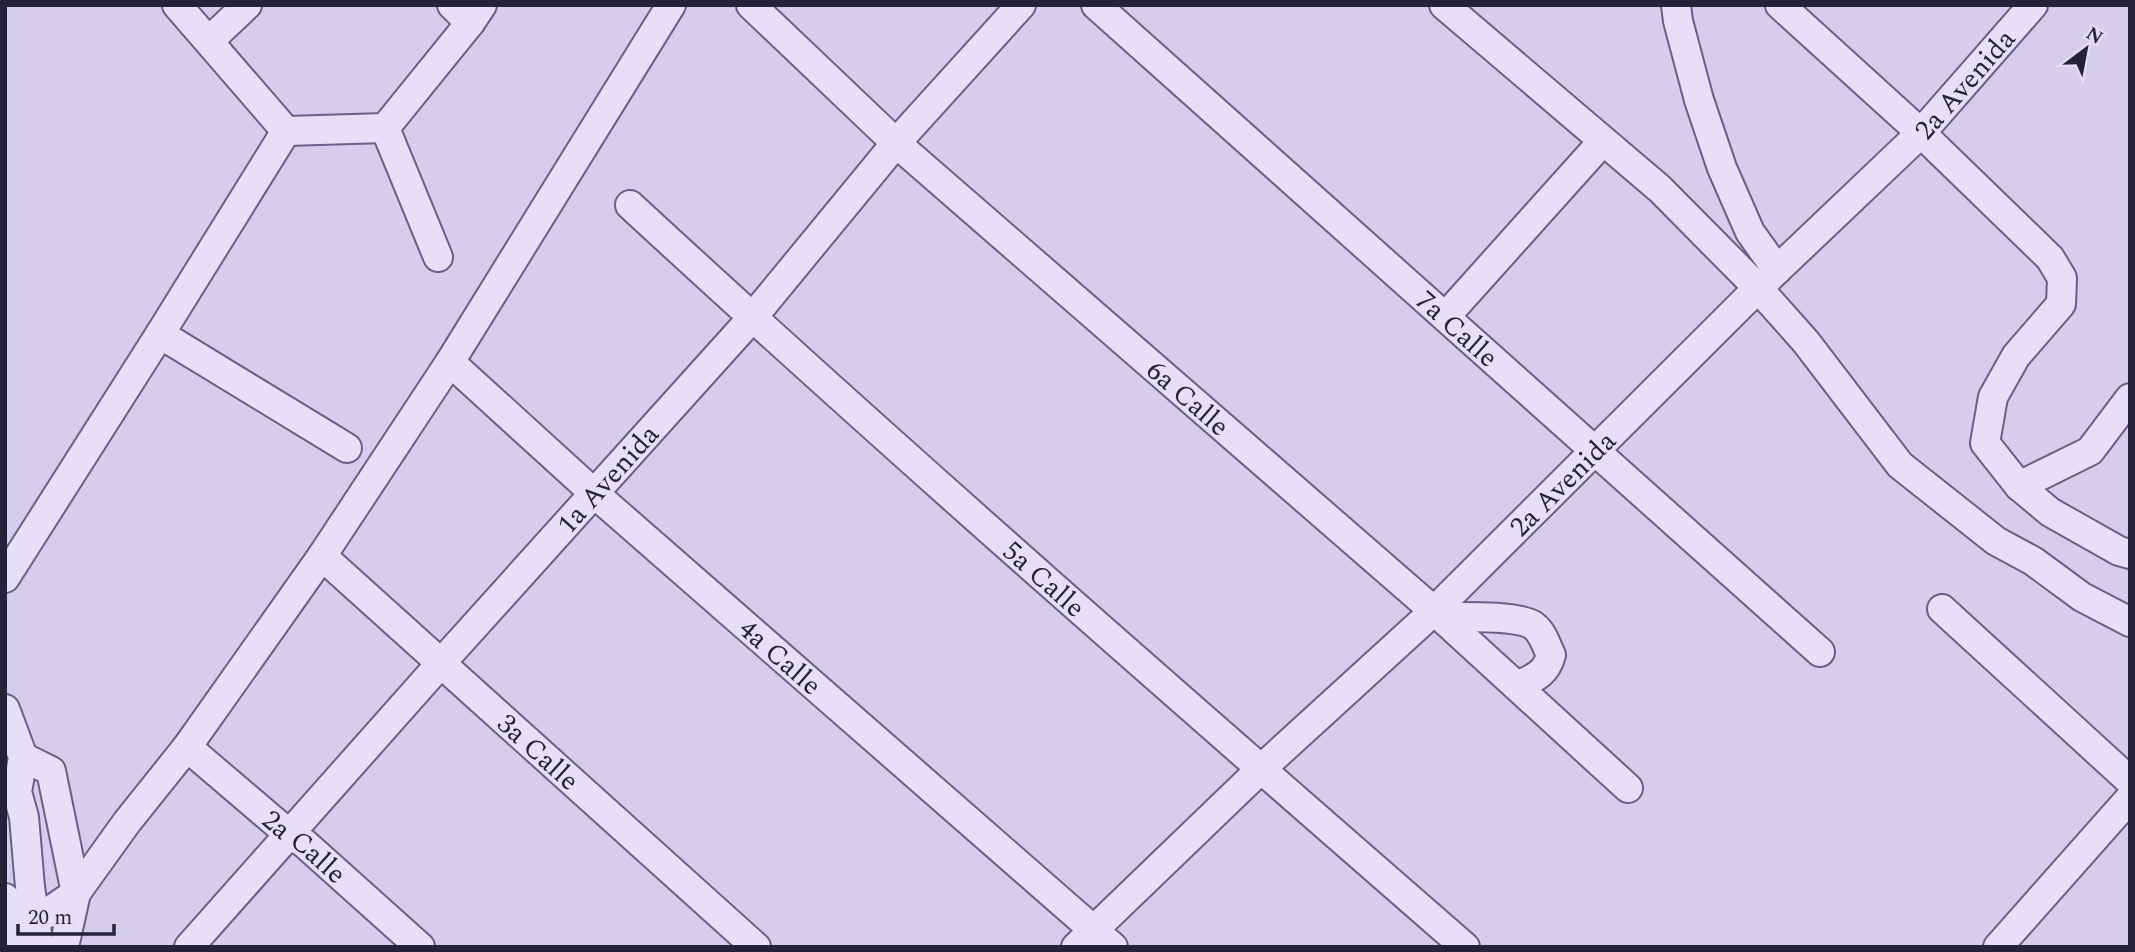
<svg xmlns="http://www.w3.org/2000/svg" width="2135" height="952" font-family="Spectral,serif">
<rect width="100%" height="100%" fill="#d6ccec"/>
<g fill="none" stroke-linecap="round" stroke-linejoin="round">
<defs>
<g id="minor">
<polyline points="177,5 286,131"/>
<polyline points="452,5 470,23"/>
<path id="s1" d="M751,5L896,143L1441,617L1628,788"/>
<path id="s2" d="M1096,5L1820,652"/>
<polyline points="1444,5 1660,189 1758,288 1806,342 1900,465 1996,541 2033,561 2082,597 2130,622"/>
<polyline points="1676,5 1678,21 1699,100 1722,168 1750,232 1777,270"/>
<polyline points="1780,5 1921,133 2050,258 2062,278 2061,304 2016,356 1993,397 1985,443 2019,486 2050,512 2119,551 2130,554"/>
<polyline points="209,41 247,5"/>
<polyline points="385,128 438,257"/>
<polyline points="286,131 385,128 470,23 482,5"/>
<path id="s3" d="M630,205C903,457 1184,702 1465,947"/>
<polyline points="1446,316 1603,141"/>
<polyline points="160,334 347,448"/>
<path id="s4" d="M450,362L595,494L1113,947"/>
<polyline points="2019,486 2090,451 2130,398"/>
<path id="s5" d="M322,556L756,947"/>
<polyline points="5,578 160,334 286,131"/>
<polyline points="1942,609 2130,781"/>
<path d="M1441,617C1461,617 1520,615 1534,626C1543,633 1546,645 1551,655C1546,674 1534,678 1517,686"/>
<polyline points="5,709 23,757 17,792 24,817 30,887 39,947"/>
<path id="s6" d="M187,747L289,834L304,843L420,947"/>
<polyline points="23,757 51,771 76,893 64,947"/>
<polyline points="5,898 23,947"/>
<polyline points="35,921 76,893 127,822 187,747 322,556 450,362 671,5"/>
<path id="s7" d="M189,947L442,662L752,318L896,143L1021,5"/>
<path id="s8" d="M1076,947L1261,769L1434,611L1758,288L1921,133L2033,5"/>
<polyline points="1998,947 2130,798"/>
</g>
</defs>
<use href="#minor" stroke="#676088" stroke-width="32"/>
<use href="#minor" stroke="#e7dff7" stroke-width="28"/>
</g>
<g text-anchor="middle" stroke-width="6" stroke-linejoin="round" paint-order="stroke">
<g font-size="28" fill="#25233a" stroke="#e3dbf4">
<text dy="10" stroke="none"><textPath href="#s8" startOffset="1239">2a Avenida</textPath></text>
<text dy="10" stroke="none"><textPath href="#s2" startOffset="485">7a Calle</textPath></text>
<text dy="10" stroke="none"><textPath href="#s1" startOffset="588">6a Calle</textPath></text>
<text dy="10" stroke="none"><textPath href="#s7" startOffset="628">1a Avenida</textPath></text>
<text dy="10" stroke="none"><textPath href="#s8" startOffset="672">2a Avenida</textPath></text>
<text dy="10" stroke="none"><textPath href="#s3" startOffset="558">5a Calle</textPath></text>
<text dy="10" stroke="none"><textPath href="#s4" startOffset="443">4a Calle</textPath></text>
<text dy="10" stroke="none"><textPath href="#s5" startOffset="292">3a Calle</textPath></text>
<text dy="10" stroke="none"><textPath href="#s6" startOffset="154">2a Calle</textPath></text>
</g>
</g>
<rect width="2135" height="952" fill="none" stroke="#25233a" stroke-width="14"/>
<g transform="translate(2086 49) rotate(32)" stroke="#e3dbf4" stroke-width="5" paint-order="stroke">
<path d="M0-5L12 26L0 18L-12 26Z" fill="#25233a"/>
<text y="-10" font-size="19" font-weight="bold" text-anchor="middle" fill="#25233a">N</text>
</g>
<path d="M18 924v10h96v-10" fill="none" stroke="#25233a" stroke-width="3.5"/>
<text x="28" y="924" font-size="21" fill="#25233a" stroke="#e3dbf4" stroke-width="5" paint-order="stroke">20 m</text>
</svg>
